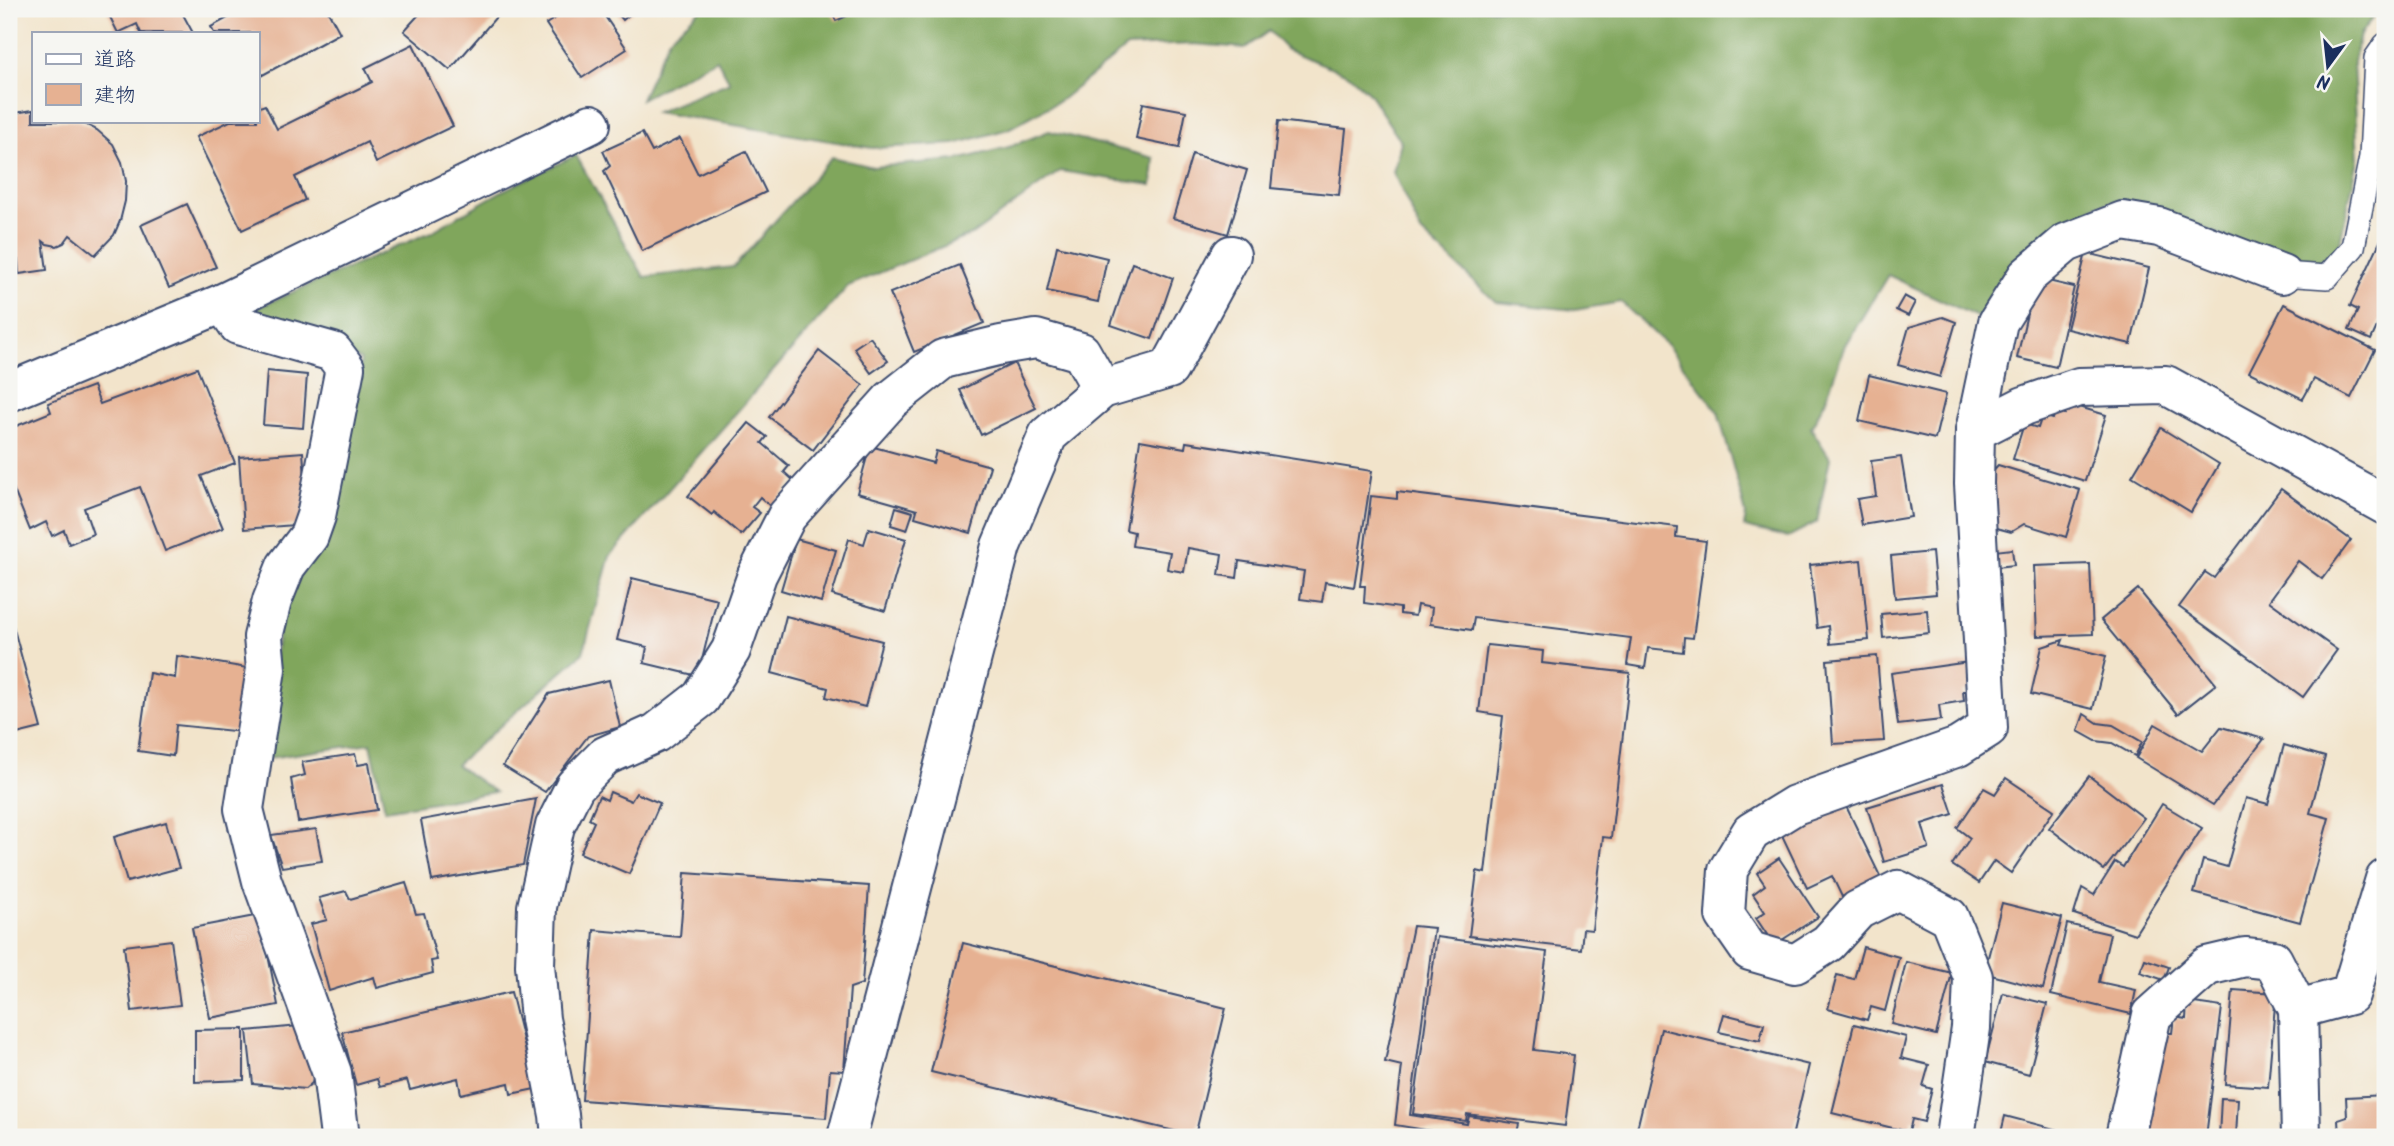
<svg xmlns="http://www.w3.org/2000/svg" width="2394" height="1146" font-family="Kalam,'Klee One',sans-serif">
<rect width="100%" height="100%" fill="#f6f6f2"/>
<filter id="ink" filterUnits="userSpaceOnUse"><feTurbulence type="fractalNoise" baseFrequency=".0143" numOctaves="2"/><feDisplacementMap in="SourceGraphic" scale="14" xChannelSelector="R" yChannelSelector="G"/><feConvolveMatrix kernelMatrix="1 2 1 2 8 2 1 2 1" color-interpolation-filters="sRGB"/></filter>
<filter id="wash" filterUnits="userSpaceOnUse"><feTurbulence type="fractalNoise" baseFrequency=".00686" numOctaves="4" result="noise"/><feDisplacementMap in="SourceGraphic" scale="28" xChannelSelector="R" yChannelSelector="G"/><feGaussianBlur stdDeviation="1.57" result="paint"/><feColorMatrix in="noise" values="0 0 0 0 0 0 0 0 0 0 0 0 0 0 0 0 0 1.4 0 .05"/><feComposite in="paint" operator="in"/></filter>
<g filter="url(#wash)">
<rect width="100%" height="100%" fill="#f2e4cb"/>
<g fill="#80a65c" stroke="#4e6a5d" stroke-width="2">
<polygon points="701,9 2379,9 2360,35 2353,62 2358,160 2339,247 2318,262 2292,265 2156,208 2122,200 2097,205 2027,254 1994,291 1981,319 1888,275 1845,345 1825,401 1811,428 1830,458 1817,522 1788,537 1744,527 1746,514 1718,412 1667,345 1621,302 1575,310 1496,302 1421,232 1393,172 1401,142 1369,93 1348,74 1287,50 1269,31 1245,48 1193,44 1127,47 1061,100 1008,129 955,144 872,148 656,112 730,82 717,59 641,99 669,38"/>
<polygon points="1049,131 1154,158 1152,185 1060,171 973,234 848,286 610,556 583,653 456,765 495,792 385,810 371,743 261,759 282,605 297,577 332,529 361,360 245,313 431,232 502,191 576,155 644,277 734,267 832,157 873,167 957,160 1009,147"/>
</g>
<g id="blocks">
<g fill="#e6b192">
<polygon points="106,9 180,9 193,33 141,33 137,24 118,33"/>
<polygon points="244,9 327,9 340,33 257,78 257,33 214,33 211,27"/>
<polygon points="424,9 503,9 450,70 404,31"/>
<polygon points="570,9 600,9 627,49 582,78 546,24"/>
<polygon points="614,9 636,9 623,20"/>
<polygon points="830,9 862,9 836,21"/>
<polygon points="413,44 453,126 376,163 367,142 295,177 305,200 242,230 196,137 230,121 257,121 257,108 265,105 277,129 372,82 365,68"/>
<polygon points="1143,103 1186,111 1179,148 1136,139"/>
<polygon points="33,110 33,121 79,121 97,130 113,144 122,162 126,181 125,201 120,221 114,235 95,255 70,235 64,243 57,246 47,244 43,241 47,270 19,274 18,260 9,261 9,198 11,198 15,226 11,186 9,186 9,114"/>
<polygon points="1278,121 1346,129 1339,195 1271,188"/>
<polygon points="642,133 652,152 680,138 698,174 746,151 766,192 642,251 604,171 610,166 603,151"/>
<polygon points="1192,154 1247,170 1228,234 1173,218"/>
<polygon points="187,204 216,267 169,288 141,225"/>
<polygon points="2385,231 2385,323 2380,320 2371,340 2349,330 2358,310 2350,306"/>
<polygon points="1057,246 1107,258 1098,302 1047,291"/>
<polygon points="2086,253 2149,268 2131,344 2067,329"/>
<polygon points="1132,263 1173,278 1152,339 1111,325"/>
<polygon points="960,265 984,323 914,352 890,293"/>
<polygon points="2035,278 2074,287 2056,367 2017,358"/>
<polygon points="1904,296 1915,302 1908,316 1896,310"/>
<polygon points="10,297 15,334 9,335 9,298"/>
<polygon points="2284,304 2375,350 2351,398 2314,379 2303,399 2249,372"/>
<polygon points="1943,317 1956,322 1940,377 1898,365 1909,327"/>
<polygon points="870,337 888,361 871,373 854,348"/>
<polygon points="819,351 863,385 813,450 769,417"/>
<polygon points="1014,363 1036,408 981,435 960,390"/>
<polygon points="197,368 235,463 201,476 223,528 165,551 140,487 84,508 93,534 69,544 64,530 52,536 46,522 30,530 9,478 9,429 51,412 48,403 93,386 100,404"/>
<polygon points="267,371 307,375 303,428 263,425"/>
<polygon points="1869,375 1946,394 1935,439 1859,421"/>
<polygon points="2069,404 2106,415 2085,481 2013,459 2024,424 2038,428 2042,416 2053,419 2055,411 2065,414"/>
<polygon points="749,423 767,437 762,443 789,466 784,472 793,480 771,507 760,497 752,507 760,513 741,535 714,512 712,515 688,496"/>
<polygon points="2161,428 2219,464 2191,512 2132,476"/>
<polygon points="1140,440 1185,448 1186,442 1372,471 1354,587 1325,582 1322,602 1300,599 1304,571 1239,561 1237,578 1219,575 1222,554 1188,548 1184,572 1167,569 1170,552 1132,546 1134,532 1126,530"/>
<polygon points="870,446 933,463 936,451 990,466 971,533 915,517 917,510 857,493"/>
<polygon points="303,452 309,531 295,525 244,529 239,457"/>
<polygon points="1901,457 1911,517 1862,525 1857,499 1876,496 1871,461"/>
<polygon points="1998,465 2080,490 2066,537 2024,524 2011,532 1996,528 1978,488"/>
<polygon points="2281,489 2351,540 2322,579 2298,561 2269,601 2337,650 2303,697 2179,607 2205,572 2214,578"/>
<polygon points="1397,492 1677,527 1676,537 1706,541 1693,638 1684,637 1683,652 1648,648 1645,668 1627,665 1631,638 1474,618 1472,630 1430,624 1432,608 1417,605 1415,616 1400,614 1400,608 1364,603 1365,586 1360,586 1371,496 1397,499"/>
<polygon points="896,507 913,512 907,530 891,525"/>
<polygon points="869,528 906,539 885,611 832,595 849,539 864,544"/>
<polygon points="796,539 836,550 821,602 781,590"/>
<polygon points="2012,549 2014,565 1997,567 1994,551"/>
<polygon points="1932,552 1936,594 1895,598 1891,556"/>
<polygon points="1861,560 1869,640 1830,644 1828,626 1817,628 1810,565"/>
<polygon points="2090,564 2093,634 2037,636 2034,566"/>
<polygon points="632,578 717,599 698,676 644,663 647,647 617,640"/>
<polygon points="2138,589 2216,684 2178,714 2101,620"/>
<polygon points="1927,610 1929,633 1883,638 1881,614"/>
<polygon points="9,611 41,728 9,736"/>
<polygon points="786,616 882,641 865,707 826,697 828,688 772,673"/>
<polygon points="2063,640 2061,645 2106,656 2093,709 2031,694 2042,647"/>
<polygon points="1487,645 1543,651 1542,663 1630,673 1611,838 1603,837 1592,930 1583,929 1581,949 1469,936 1477,871 1485,873 1503,716 1479,712"/>
<polygon points="177,656 253,669 243,732 176,725 173,756 138,751 149,673 175,678"/>
<polygon points="1877,656 1884,741 1833,744 1827,660"/>
<polygon points="1969,662 1972,691 1963,691 1964,701 1939,705 1941,720 1898,725 1891,673"/>
<polygon points="609,680 620,727 588,736 545,792 503,766 549,694"/>
<polygon points="2084,714 2098,723 2113,725 2142,742 2135,756 2112,743 2096,741 2078,731"/>
<polygon points="2155,724 2202,751 2221,727 2264,739 2213,805 2136,758"/>
<polygon points="2284,745 2325,757 2310,813 2329,818 2300,922 2194,893 2203,860 2227,867 2246,798 2268,804"/>
<polygon points="355,754 358,765 369,763 377,810 298,822 291,779 305,775 302,762"/>
<polygon points="2089,776 2144,818 2104,870 2049,828"/>
<polygon points="2006,778 2054,810 2011,873 1994,861 1979,883 1952,865 1970,838 1957,828 1984,788 1995,794"/>
<polygon points="1943,784 1953,814 1922,824 1929,848 1884,862 1867,807"/>
<polygon points="610,792 631,801 636,793 660,803 629,874 580,853 594,822 589,819 599,796 607,800"/>
<polygon points="536,799 523,865 432,881 421,820"/>
<polygon points="1843,800 1881,878 1842,897 1832,876 1807,888 1780,831"/>
<polygon points="2162,804 2202,828 2135,934 2074,914 2082,888 2094,895 2115,862 2123,867"/>
<polygon points="166,822 179,868 127,882 114,837"/>
<polygon points="316,829 322,861 282,867 271,835"/>
<polygon points="1779,858 1818,917 1774,945 1756,918 1765,912 1753,894 1765,885 1757,873"/>
<polygon points="685,873 869,886 862,984 850,988 844,1071 830,1070 826,1118 582,1100 594,930 680,937"/>
<polygon points="406,883 416,914 424,913 437,960 431,961 433,973 377,988 374,977 329,991 311,924 327,920 319,898 346,891 350,899"/>
<polygon points="2002,903 2062,918 2043,989 1984,973"/>
<polygon points="260,915 278,1005 210,1018 192,928"/>
<polygon points="2067,924 2110,934 2099,982 2136,990 2131,1014 2051,995"/>
<polygon points="1413,926 1434,928 1410,1115 1467,1124 1469,1116 1519,1124 1516,1137 1468,1137 1395,1125 1402,1066 1385,1062"/>
<polygon points="1437,937 1547,952 1534,1050 1574,1055 1565,1126 1467,1114 1466,1121 1413,1114"/>
<polygon points="171,940 180,1005 132,1011 124,946"/>
<polygon points="963,943 1226,1008 1195,1136 931,1072"/>
<polygon points="1863,947 1899,957 1885,1011 1871,1007 1867,1020 1828,1009 1837,975 1854,979"/>
<polygon points="2145,959 2169,967 2164,980 2140,972"/>
<polygon points="1906,962 1952,973 1936,1035 1891,1024"/>
<polygon points="2233,990 2276,993 2268,1087 2225,1084"/>
<polygon points="511,992 535,1089 511,1094 509,1083 461,1094 458,1078 410,1090 407,1080 380,1087 377,1079 356,1085 342,1032"/>
<polygon points="2003,993 2047,1004 2029,1074 1985,1062"/>
<polygon points="2187,1002 2222,1007 2206,1137 2142,1130 2163,1033 2172,1033 2174,1017 2186,1019"/>
<polygon points="1724,1014 1764,1024 1760,1041 1719,1032"/>
<polygon points="1854,1024 1906,1037 1901,1058 1929,1065 1923,1086 1932,1089 1924,1122 1912,1119 1909,1132 1832,1113"/>
<polygon points="299,1026 315,1071 312,1083 305,1089 253,1084 247,1031"/>
<polygon points="244,1029 244,1080 195,1082 195,1030"/>
<polygon points="1661,1029 1809,1065 1792,1137 1635,1137"/>
<polygon points="2385,1095 2385,1137 2339,1137 2338,1120 2347,1117 2346,1097"/>
<polygon points="2221,1098 2238,1099 2236,1137 2219,1137"/>
<polygon points="2005,1116 2077,1135 2077,1137 2000,1137"/>
</g>
</g>
</g>
<g filter="url(#ink)">
<use href="#blocks" fill-opacity="0" stroke="#3b4a6e" stroke-width="2"/>
<g fill="none" stroke-linecap="round" stroke-linejoin="round">
<defs>
<polyline id="service" points="2282,274 2327,277 2353,247 2371,157 2376,58 2385,45"/>
<g id="minor">
<polyline points="223,303 238,325 333,352 345,368 316,516 309,536 286,566 272,601 263,637 266,669 244,809 262,881 332,1073 340,1137"/>
<polyline points="9,392 223,303 591,124"/>
<polyline points="1975,431 1998,322 2027,276 2066,243 2123,221 2159,227 2282,274"/>
<polyline points="2298,1009 2350,995 2385,879"/>
<polyline points="561,1137 559,1115 540,1019 535,965 537,907 555,826 575,786 605,756 656,733 701,698 731,650 757,575 787,516 891,400 943,359 1001,345 1036,339 1081,352 1102,389"/>
<polyline points="847,1137 1001,546 1048,435 1102,389 1169,369 1231,255"/>
<polyline points="1955,1137 1971,1028 1973,977 1949,917 1898,890 1858,910 1828,943 1795,964 1750,951 1725,915 1728,870 1751,832 1795,805 1958,747 1988,728 1974,484 1975,431 2024,406 2079,387 2166,385 2385,505"/>
<polyline points="2125,1137 2152,1015 2207,966 2245,957 2273,960 2298,1009 2301,1137"/>
</g>
</defs>
<use href="#service" stroke="#3b4a6e" stroke-width="26"/>
<use href="#minor" stroke="#3b4a6e" stroke-width="42"/>
<use href="#service" stroke="#fff" stroke-width="23"/>
<use href="#minor" stroke="#fff" stroke-width="38"/>
</g>
</g>
<rect width="2394" height="1146" fill="none" stroke="#f6f6f2" stroke-width="35"/>
<rect x="32" y="32" width="228" height="91" fill="#f6f6f2" stroke="#9ea6b7" stroke-width="2"/>
<rect x="46" y="54" width="35" height="10" fill="#ffffff" stroke="#9ea6b7" stroke-width="2"/>
<text x="94" y="66" font-size="21" fill="#1b2f5e">道路</text>
<rect x="46" y="84" width="35" height="21" fill="#e6b192" stroke="#9ea6b7" stroke-width="2"/>
<text x="94" y="102" font-size="21" fill="#1b2f5e">建物</text>
<g transform="translate(2328 66) rotate(195)" stroke="#f6f6f2" stroke-width="5" paint-order="stroke">
<path d="M0-5L12 26L0 18L-12 26Z" fill="#1b2f5e"/>
<text y="-10" font-size="19" font-weight="bold" text-anchor="middle" fill="#1b2f5e">N</text>
</g>
</svg>
